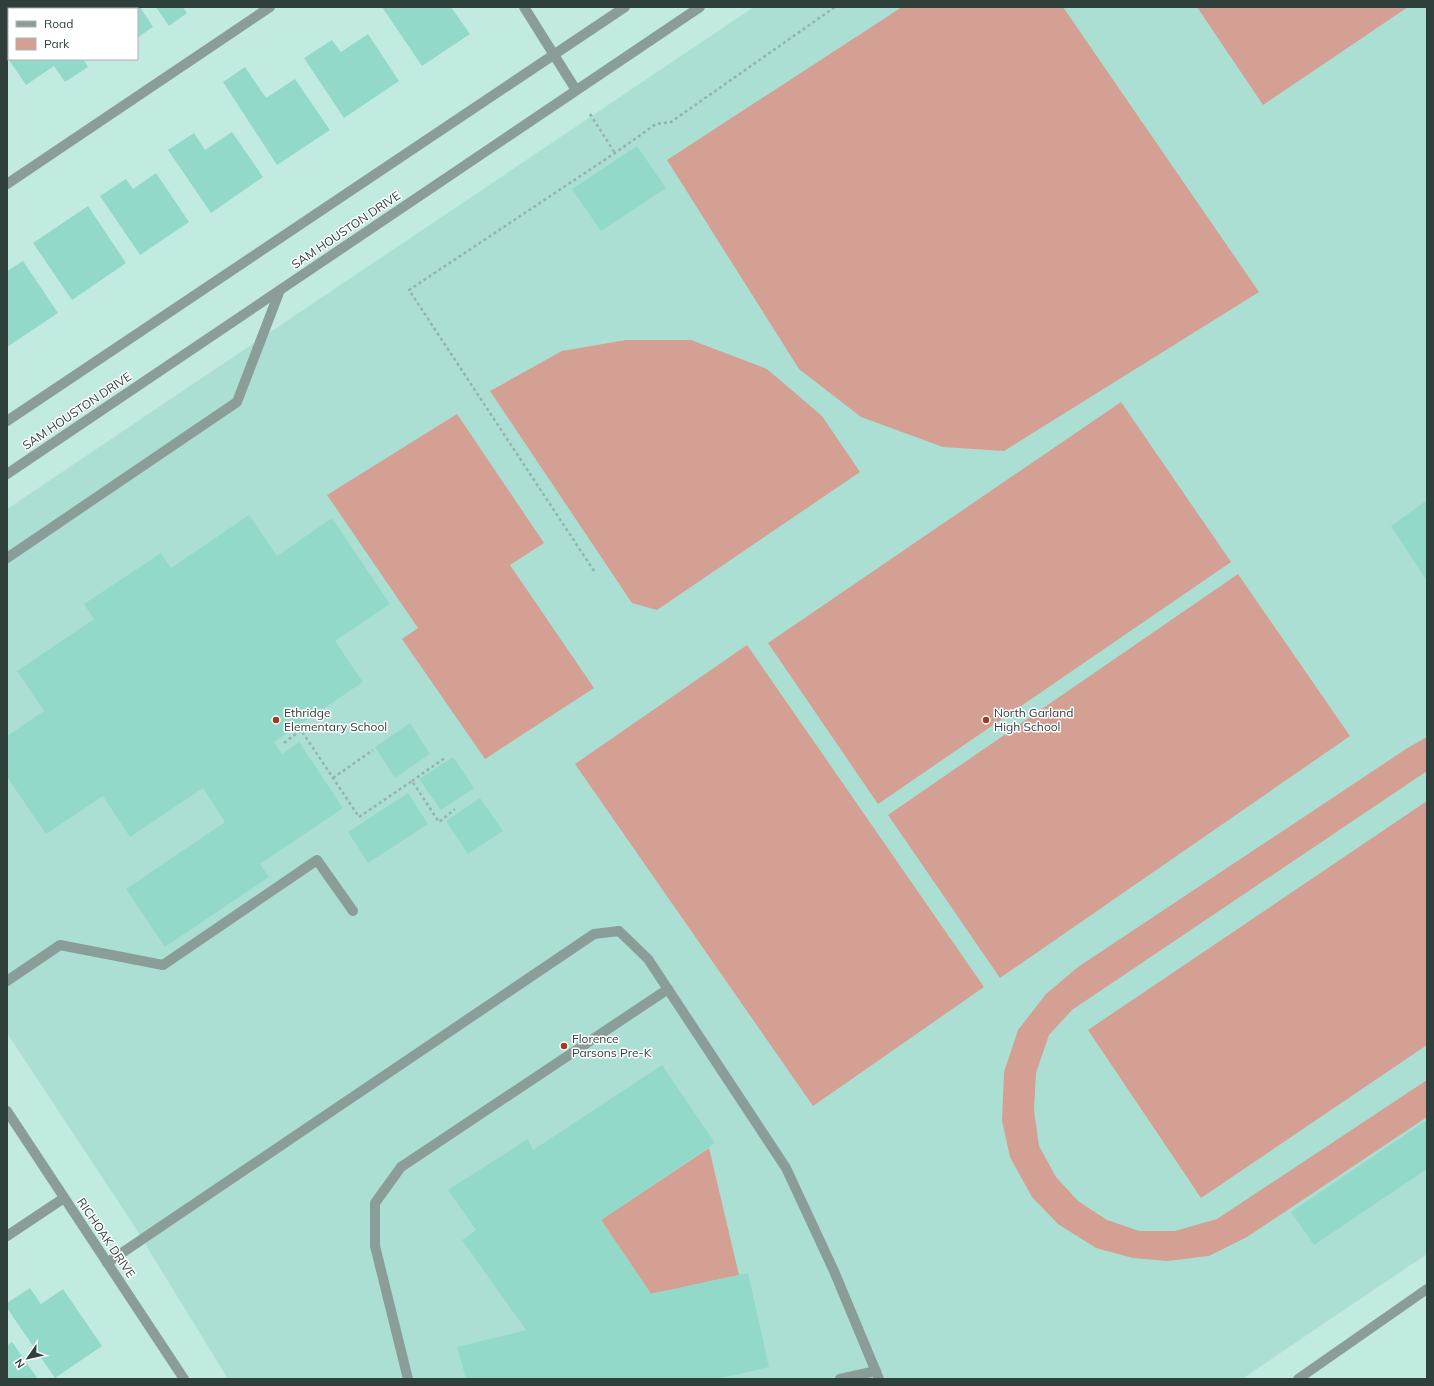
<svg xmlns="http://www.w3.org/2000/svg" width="1434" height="1386" font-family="Mulish,sans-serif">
<rect width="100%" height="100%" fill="#c1ebe1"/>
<polygon fill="#acdfd3" points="754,7 1427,7 1427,1254 1242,1379 228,1379 131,1221 7,1033 7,509"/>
<g fill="#d3a093">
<polygon points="902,7 1063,7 1259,292 1004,451 943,447 861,417 799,369 667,160"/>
<polygon points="1197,7 1408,7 1263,105"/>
<polygon points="626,340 691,340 767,369 822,416 860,472 657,610 632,603 490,391 562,351"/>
<polygon points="1121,402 1231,562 878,804 768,643"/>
<polygon points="457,414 544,543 510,565 594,688 485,759 402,639 418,628 327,495"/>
<polygon points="1238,574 1350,736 1000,978 888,815"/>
<polygon points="747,645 984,987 813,1106 575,764"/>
<polygon points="1427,737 1427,771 1072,1010 1049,1035 1036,1073 1034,1110 1039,1146 1056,1177 1078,1201 1107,1220 1139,1231 1175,1231 1217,1219 1427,1080 1427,1117 1247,1237 1209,1256 1167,1261 1133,1258 1096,1248 1058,1224 1032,1197 1010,1157 1002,1121 1004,1072 1018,1030 1046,994 1078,967 1409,747"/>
<polygon points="1427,801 1427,1045 1201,1198 1088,1030"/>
<polygon points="709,1148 739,1275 651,1294 601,1220"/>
</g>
<g fill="#93d9c9">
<polygon points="60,7 140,7 153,27 137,38 137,9 62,9"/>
<polygon points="156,7 183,7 187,13 169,26"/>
<polygon points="382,7 451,7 470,34 422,66"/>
<polygon points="9,30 9,59 83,59 88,67 65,82 54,66 26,85 7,57 7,31"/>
<polygon points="368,34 399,81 344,118 304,58 332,40 341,52"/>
<polygon points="245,67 266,98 295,79 330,130 277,165 223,82"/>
<polygon points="232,132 263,177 211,213 168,150 194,133 205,150"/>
<polygon points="637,146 666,188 601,231 572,189"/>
<polygon points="156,173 189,222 140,255 100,196 126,179 133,189"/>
<polygon points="88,206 126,263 72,300 33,243"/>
<polygon points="23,261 58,313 7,347 7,271"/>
<polygon points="1427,500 1427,581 1391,526"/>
<polygon points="249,515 277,556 332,518 390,604 335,641 363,682 274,742 282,754 299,742 343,808 260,864 269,877 165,947 126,889 225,822 203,788 130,837 103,796 46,834 7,777 7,736 44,711 17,671 94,619 84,604 161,553 171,568"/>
<polygon points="410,723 430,754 395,778 375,747"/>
<polygon points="453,757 474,788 441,810 419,779"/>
<polygon points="408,793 428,824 368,863 348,832"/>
<polygon points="480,798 503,831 468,854 446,821"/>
<polygon points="662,1065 715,1143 601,1220 651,1294 748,1273 769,1367 717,1379 466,1379 457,1347 526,1330 462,1240 476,1230 448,1190 528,1139 533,1150"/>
<polygon points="1427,1120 1427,1169 1314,1245 1291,1212"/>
<polygon points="30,1288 41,1304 63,1289 102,1346 55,1378 7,1308 7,1303"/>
<polygon points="12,1342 38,1379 7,1379 7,1346"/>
</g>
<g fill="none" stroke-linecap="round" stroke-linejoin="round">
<g stroke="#93b4ac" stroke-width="2.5" stroke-dasharray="3 3" stroke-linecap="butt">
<polyline points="590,114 615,153"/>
<polyline points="594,571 409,290 615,153 656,124 671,122 835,7"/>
<polyline points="284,743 301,730 359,817 412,781 439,822 455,809"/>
<polyline points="333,778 373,750"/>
<polyline points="412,781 446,757"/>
</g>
<g stroke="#8b9d98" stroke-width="10">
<polyline points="524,7 576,90"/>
<polyline points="7,184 270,7"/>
<polyline points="7,421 625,7"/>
<polyline points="7,474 700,7"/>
<polyline points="7,558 237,402 280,290"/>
<polyline points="7,981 60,945 163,965 317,860 353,911"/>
<polyline points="7,1111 184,1379"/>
<polyline points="7,1236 64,1198"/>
<polyline points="107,1263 594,934 619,931 648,959 786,1168 834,1271 879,1379"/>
<polyline points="408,1379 375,1246 375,1203 401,1167 668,989"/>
<polyline points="840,1379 876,1371"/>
<polyline points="1298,1379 1427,1289"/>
</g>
</g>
<g fill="#a33a20" stroke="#fff" stroke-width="1.5">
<circle cx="276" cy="720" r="4"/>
<circle cx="986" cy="720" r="4"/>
<circle cx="564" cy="1046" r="4"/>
</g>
<g text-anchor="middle" stroke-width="3" stroke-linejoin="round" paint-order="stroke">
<g font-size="12" fill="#2f3f3b" stroke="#fff">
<text transform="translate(346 230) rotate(-34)" y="4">SAM HOUSTON DRIVE</text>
<text transform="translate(77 411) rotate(-34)" y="4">SAM HOUSTON DRIVE</text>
<text transform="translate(106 1238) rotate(56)" y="4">RICHOAK DRIVE</text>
</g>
<g font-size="12" fill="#2f3f3b" stroke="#fff" text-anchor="start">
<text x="284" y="717">Ethridge<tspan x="284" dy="14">Elementary School</tspan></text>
<text x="994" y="717">North Garland<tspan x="994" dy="14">High School</tspan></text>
<text x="572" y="1043">Florence<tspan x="572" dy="14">Parsons Pre-K</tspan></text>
</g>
</g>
<rect width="1434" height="1386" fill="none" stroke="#2f3f3b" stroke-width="16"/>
<rect x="8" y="8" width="130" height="52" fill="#ffffff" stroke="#acb2b1"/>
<rect x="16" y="21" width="20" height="6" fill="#8b9d98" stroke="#acb2b1"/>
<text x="44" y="28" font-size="12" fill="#2f3f3b">Road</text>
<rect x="16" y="38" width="20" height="12" fill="#d3a093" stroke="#acb2b1"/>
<text x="44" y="48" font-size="12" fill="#2f3f3b">Park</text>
<g transform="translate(28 1358) rotate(236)" stroke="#ffffff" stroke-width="3" paint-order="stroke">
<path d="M0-3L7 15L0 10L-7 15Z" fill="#2f3f3b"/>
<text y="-6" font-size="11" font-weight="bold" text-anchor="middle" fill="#2f3f3b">N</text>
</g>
</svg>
